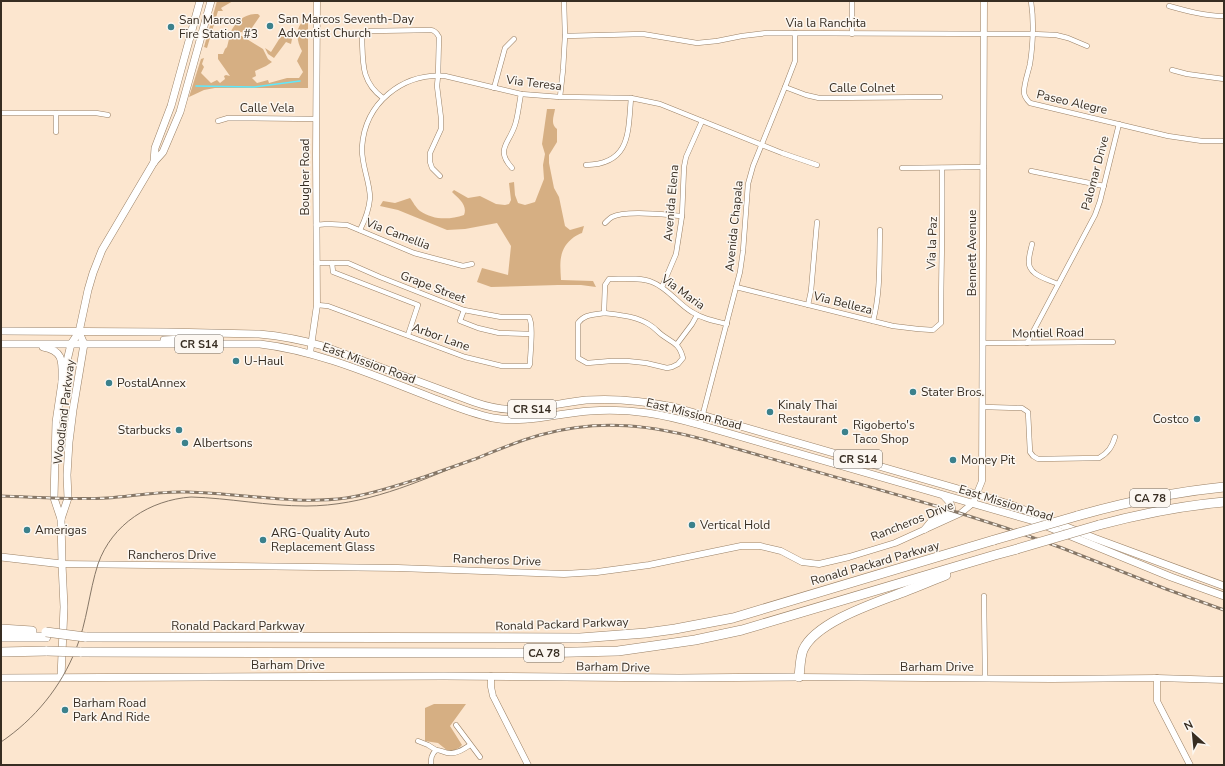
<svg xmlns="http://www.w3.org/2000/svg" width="1225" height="766" font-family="'Nunito Sans',sans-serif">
<rect width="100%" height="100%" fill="#fce6cf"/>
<g fill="#d6af83">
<polygon points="217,1 233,1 221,8 223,11 218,11 207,48 204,47"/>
<path d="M255,14H258L260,16L247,35L242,32L237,33L231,31C237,21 243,15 255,14Z"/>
<path d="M308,19V88H215L204,90L189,97L201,59L204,58L202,64L204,67L201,73L211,83L217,80L220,83L225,79L224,76L226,75L230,76L218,59V54H223L225,49L227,47L230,35L237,36H242L263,49L268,59L272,62L266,66L255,71L256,76L252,78L257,83L268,80L269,83L287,78H299L303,72L297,61L302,51C296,40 294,24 308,19Z"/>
<polygon points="283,33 289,35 292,39 291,44 286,42 274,58 268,54 265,48 271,52"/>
<path d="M547,109H555C554,116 550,124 557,129V142L549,155V163L554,188L559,197L565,226L570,230L584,226L582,233C579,234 577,235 574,237C558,249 560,263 561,280L593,281L596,287L581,285H558L491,287L477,282L482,268L508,275L511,246L497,223L465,229L447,230L398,210L380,206L383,201L395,203L410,198C413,202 416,208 420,211C433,220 449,220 464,215C468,205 458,198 452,192L454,190L468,198L480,196L496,204L505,205L509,204L511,200L509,183L514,182L515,195L518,203L525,205L535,202L544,179L543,165L545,154L542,144Z"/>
<path d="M434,704H466L450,726L462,745C458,749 454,751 448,751L438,743L425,741V708Z"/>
</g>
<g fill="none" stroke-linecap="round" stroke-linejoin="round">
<polyline stroke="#5de9fe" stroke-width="1.5" points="196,86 254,87 300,81"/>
<defs>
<g id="minor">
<polyline points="852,1 852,34"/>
<path d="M1031,1C1034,21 1033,44 1030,64C1028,73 1024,83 1024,92C1024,97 1027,100 1030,103L1168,136L1202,141H1224"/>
<path d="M1169,6C1187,11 1205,16 1224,16"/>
<polyline points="565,36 643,34 697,43 717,41 742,36 767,33 1032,34 1056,35 1068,38 1087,46"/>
<polyline points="1172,70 1187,74 1224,79"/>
<polyline points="785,87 806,95 819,98 940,97"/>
<polyline points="494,88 505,48 514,39"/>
<polyline points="560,97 563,70 565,36 564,1"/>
<path d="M383,98C361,82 363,63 362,38L363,34L370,31L430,30C435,30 437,33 439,37L438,76L437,86L441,118V129L430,153V162L432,168L440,176"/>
<polyline points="1,113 96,113 108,115"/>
<polyline points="56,113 56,132"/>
<polyline points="218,121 228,118 316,119"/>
<path d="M586,165C631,164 628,132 631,98"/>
<path d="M512,168C495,149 509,144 515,125C518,116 519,104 521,94"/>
<polyline points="902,168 984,167"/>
<polyline points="1031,171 1104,186"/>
<path d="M605,223C607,221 610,218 612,217C626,210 666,215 682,216"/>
<polyline points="316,225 327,224 347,225 414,253 463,266 472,264"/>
<path d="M360,230C365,220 369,210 370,198C370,181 361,165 362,147C365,103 402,73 445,76L521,94L560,97L631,98L660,104L782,153L817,165"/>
<path d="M1032,244C1031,249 1029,255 1029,260C1027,275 1047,279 1058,284"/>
<path d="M316,263H348L380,277L464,310L501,317H529C534,325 530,354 530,364L529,366H502L465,357L328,306L317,305"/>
<polyline points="332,263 333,272 418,305 408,335"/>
<polyline points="662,287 676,254 682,216 684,167 686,157 702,121"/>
<path d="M736,287L893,326L918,329L933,330L941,323C941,271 943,219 942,168"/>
<polyline points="808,305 811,291 817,222"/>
<polyline points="464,310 460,321 478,328 499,333 531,334"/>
<path d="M604,313C620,315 636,316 650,325C655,328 658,332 662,335C673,343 679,343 683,358L678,364L672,367L667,368L646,363L627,361H611L587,363L578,358V323C585,314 593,315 604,313Z"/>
<path d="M604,313L605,285L609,279C622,279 641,277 652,282C668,288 678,304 692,312C703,319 714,321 727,324"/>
<path d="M873,321C881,291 879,260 880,230"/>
<polyline points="983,343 1113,342"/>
<polyline points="1027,343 1095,215 1100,201 1119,124"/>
<polyline points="677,344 692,324 697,315"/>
<path d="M984,407L1022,408L1028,412L1030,452L1033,456L1038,459L1099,458C1108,453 1112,447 1115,437"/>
<polyline points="700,425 740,272 743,251 748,184 753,166 785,87 795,61 795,33"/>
<polyline points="984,596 985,678"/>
<polyline points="456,725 480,757"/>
<polyline points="418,741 428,745 436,750"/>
<path d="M431,765C431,758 431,755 436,750C441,750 445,753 449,753C457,754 464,749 470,745"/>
</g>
<g id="tertiary">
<polyline points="310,353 317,305 316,155 317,1"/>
<polyline points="62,564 398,568 564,574 597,572 649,565 741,546 760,546 781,551 802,562 819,564 849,557 895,543 961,513 973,503 982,481 984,1"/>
<polyline points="491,676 491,687 493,696 528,765"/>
<polyline points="799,677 1052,679 1157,678 1224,680"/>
<polyline points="1157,678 1157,701 1190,765"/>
</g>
<g id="secondary">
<polyline points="154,162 155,148 171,106 200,1"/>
<polyline points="61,519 54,498 56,422 62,382 71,344 79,332 88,290 93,273 102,250 154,162 163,152 180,112 211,1"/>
<polyline points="1,557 62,564"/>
<polyline points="61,677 64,607 62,564 61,519 68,498 67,475 69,442 73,410 84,344 79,332"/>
<polyline points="1,678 444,676 679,678 799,677"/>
</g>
<g id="primary">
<path d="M1,331L167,332L259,334C281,336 302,340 323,346L474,402C491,408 510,411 528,409C547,407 566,402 586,400C615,398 645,401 674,407L993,499L1017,507L1094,538L1224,586"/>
<polyline points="164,340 217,337"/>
<path d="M1,344H260C319,351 375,376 430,397C451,405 472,414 493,418C526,424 557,413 590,411C629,408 663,414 700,425L1034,521L1171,577L1224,596"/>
<path d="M43,347C65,351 62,363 62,382"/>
<path d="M925,529C927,527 929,524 931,522C942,514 963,515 944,496"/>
</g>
<g id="motorway">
<path d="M1077,516C1126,502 1174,492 1224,487"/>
<path d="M1099,525C1140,514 1181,506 1224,502"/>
<polyline points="1,629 32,631"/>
<polyline points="1,637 46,637"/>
<polyline points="85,637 580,638 646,633 675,629 733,618 994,540"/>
<polyline points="1,652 47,651"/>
<polyline points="80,652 535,653 618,651 695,640 742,630 995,555 1017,549"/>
<path d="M799,677C800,669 800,658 803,650C816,621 878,602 906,591C919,586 933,580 946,575"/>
</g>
</defs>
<use href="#minor" stroke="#9a8166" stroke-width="5.5"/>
<use href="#tertiary" stroke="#9a8166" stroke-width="7"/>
<use href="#secondary" stroke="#9a8166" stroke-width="8"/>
<use href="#primary" stroke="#9a8166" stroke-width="8"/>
<use href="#motorway" stroke="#9a8166" stroke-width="10"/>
<use href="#minor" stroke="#fff" stroke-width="4.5"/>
<use href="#tertiary" stroke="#fff" stroke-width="6"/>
<use href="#secondary" stroke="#fff" stroke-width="7"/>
<use href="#primary" stroke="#fff" stroke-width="7"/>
<use href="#motorway" stroke="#fff" stroke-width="9"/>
<path stroke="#867767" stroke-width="1" d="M1,742C35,719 61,687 76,649C87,622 89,592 98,564C112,524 150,500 191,497C229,498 267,506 306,506C364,506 416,483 469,461"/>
<defs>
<path id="rail" d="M1,496C36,497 72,500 107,498C133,496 160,491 187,492C240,493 293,505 346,498C373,494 398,485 424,477C441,471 458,465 475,459C497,450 518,441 540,435C601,418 653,425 713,442L950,510L1006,528L1062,548L1166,589L1224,610"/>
</defs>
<use href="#rail" stroke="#867767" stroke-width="3"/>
<use href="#rail" stroke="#fcf7f1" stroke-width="1.5" stroke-dasharray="4.5" stroke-linecap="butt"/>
<defs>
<g id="motorway-bridge">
<polyline points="994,540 1077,516"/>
<polyline points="1017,549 1099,525"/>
<polyline points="46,632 85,637"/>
<polyline points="47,651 80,652"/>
</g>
</defs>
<use href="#motorway-bridge" stroke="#9a8166" stroke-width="10" stroke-linecap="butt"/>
<use href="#motorway-bridge" stroke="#fff" stroke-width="9"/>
</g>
<g fill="#3b818c" stroke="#fcf7f1" stroke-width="1.5">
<circle cx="270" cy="26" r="4"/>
<circle cx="171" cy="27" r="4"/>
<circle cx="236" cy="361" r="4"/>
<circle cx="109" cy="383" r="4"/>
<circle cx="913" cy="392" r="4"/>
<circle cx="770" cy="412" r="4"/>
<circle cx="1197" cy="419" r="4"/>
<circle cx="179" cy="430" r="4"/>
<circle cx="845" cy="432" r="4"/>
<circle cx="185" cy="443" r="4"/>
<circle cx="953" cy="460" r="4"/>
<circle cx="692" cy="525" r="4"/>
<circle cx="27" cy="530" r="4"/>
<circle cx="263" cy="540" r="4"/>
<circle cx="65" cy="710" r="4"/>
</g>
<g text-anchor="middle" stroke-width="3" stroke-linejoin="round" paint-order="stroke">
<g fill="#fcf7f1" stroke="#726a60" stroke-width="1">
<rect x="175" y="335" width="48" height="18" rx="3"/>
<rect x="508" y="400" width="48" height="18" rx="3"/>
<rect x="834" y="450" width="48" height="18" rx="3"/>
<rect x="1130" y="489" width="40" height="18" rx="3"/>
<rect x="524" y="644" width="40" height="18" rx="3"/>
</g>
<g font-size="11" font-weight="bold" fill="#372d22">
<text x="199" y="348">CR S14</text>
<text x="532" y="413">CR S14</text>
<text x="858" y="463">CR S14</text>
<text x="1150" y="502">CA 78</text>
<text x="544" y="657">CA 78</text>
</g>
<g font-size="12" fill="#372d22" stroke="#fcf7f1" text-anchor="start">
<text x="278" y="23">San Marcos Seventh-Day<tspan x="278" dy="14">Adventist Church</tspan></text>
<text x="179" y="24">San Marcos<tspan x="179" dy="14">Fire Station #3</tspan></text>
<text x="244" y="365">U-Haul</text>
<text x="117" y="387">PostalAnnex</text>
<text x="921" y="396">Stater Bros.</text>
<text x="778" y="409">Kinaly Thai<tspan x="778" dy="14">Restaurant</tspan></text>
<text x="1189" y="423" text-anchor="end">Costco</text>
<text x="853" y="429">Rigoberto's<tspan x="853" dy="14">Taco Shop</tspan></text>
<text x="171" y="434" text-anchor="end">Starbucks</text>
<text x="193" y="447">Albertsons</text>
<text x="961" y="464">Money Pit</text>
<text x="700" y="529">Vertical Hold</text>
<text x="35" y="534">Amerigas</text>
<text x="271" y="537">ARG-Quality Auto<tspan x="271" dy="14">Replacement Glass</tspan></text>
<text x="73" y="707">Barham Road<tspan x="73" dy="14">Park And Ride</tspan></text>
</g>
<g font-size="12" fill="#372d22" stroke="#fcf7f1">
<text x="826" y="27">Via la Ranchita</text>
<text transform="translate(534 83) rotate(7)" y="4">Via Teresa</text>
<text x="862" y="92">Calle Colnet</text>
<text transform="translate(1072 102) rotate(13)" y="4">Paseo Alegre</text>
<text x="267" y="112">Calle Vela</text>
<text transform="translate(1095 173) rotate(-75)" y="4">Palomar Drive</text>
<text transform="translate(305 177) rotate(-90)" y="4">Bougher Road</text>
<text transform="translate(671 203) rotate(-85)" y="4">Avenida Elena</text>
<text transform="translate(734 226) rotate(-84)" y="4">Avenida Chapala</text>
<text transform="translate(398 234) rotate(21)" y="4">Via Camellia</text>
<text transform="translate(932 243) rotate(-88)" y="4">Via la Paz</text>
<text transform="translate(972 253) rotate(-90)" y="4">Bennett Avenue</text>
<text transform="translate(433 287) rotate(21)" y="4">Grape Street</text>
<text transform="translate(683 292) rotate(36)" y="4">Via Maria</text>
<text transform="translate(843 303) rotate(14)" y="4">Via Belleza</text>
<text transform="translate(1048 333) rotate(-1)" y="4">Montiel Road</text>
<text transform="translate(441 337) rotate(20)" y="4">Arbor Lane</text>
<text transform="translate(369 363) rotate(20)" y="4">East Mission Road</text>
<text transform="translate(64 412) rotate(-83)" y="4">Woodland Parkway</text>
<text transform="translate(694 414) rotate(14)" y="4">East Mission Road</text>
<text transform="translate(1006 503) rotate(17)" y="4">East Mission Road</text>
<text transform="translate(912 521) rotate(-22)" y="4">Rancheros Drive</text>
<text x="172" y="559">Rancheros Drive</text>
<text transform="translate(497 560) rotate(2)" y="4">Rancheros Drive</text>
<text transform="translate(875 563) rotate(-16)" y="4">Ronald Packard Parkway</text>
<text transform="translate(562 624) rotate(-2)" y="4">Ronald Packard Parkway</text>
<text x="238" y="630">Ronald Packard Parkway</text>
<text x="288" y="669">Barham Drive</text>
<text transform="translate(613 667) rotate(1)" y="4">Barham Drive</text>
<text x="937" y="671">Barham Drive</text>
</g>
</g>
<rect width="1225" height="766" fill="none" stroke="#372d22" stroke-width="4"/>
<g transform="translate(1193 734) rotate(333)" stroke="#fcf7f1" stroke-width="3" paint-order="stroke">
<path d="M0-3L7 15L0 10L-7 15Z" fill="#372d22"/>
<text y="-6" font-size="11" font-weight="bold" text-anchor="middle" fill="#372d22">N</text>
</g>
</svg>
